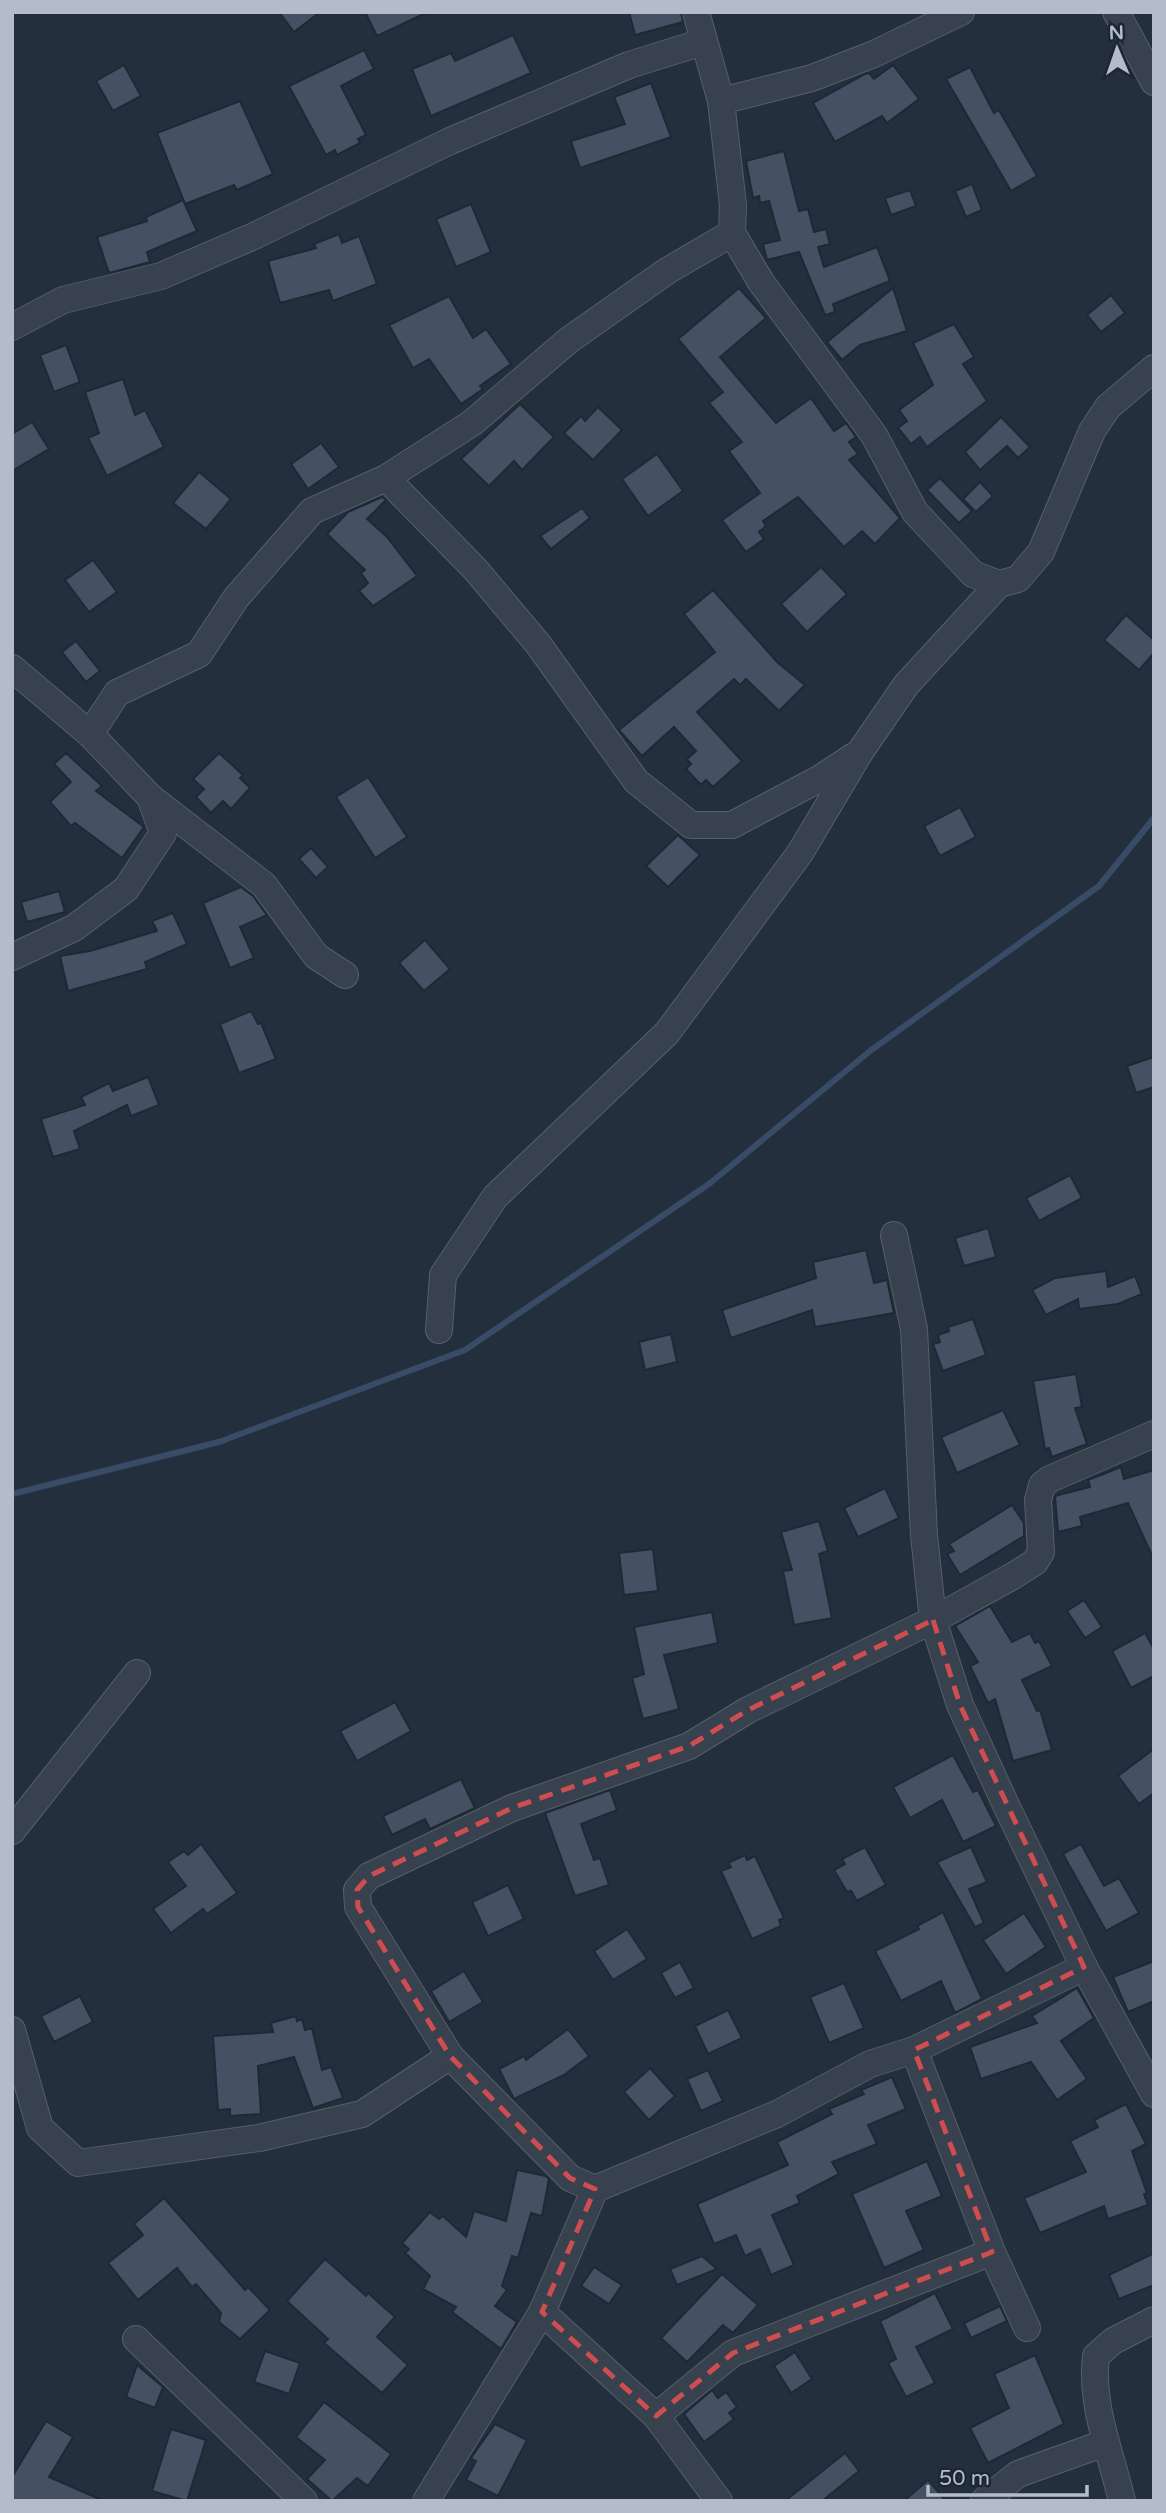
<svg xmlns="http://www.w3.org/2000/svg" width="1166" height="2513" font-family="'Varela Round',sans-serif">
<rect width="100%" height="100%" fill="#242f3e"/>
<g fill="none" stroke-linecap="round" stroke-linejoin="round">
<polyline stroke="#394c67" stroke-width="6" points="12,1494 219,1442 465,1350 709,1184 870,1051 1099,886 1154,818"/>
</g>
<g fill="#455162" stroke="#1f2835" stroke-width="2">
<polygon points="279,12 320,12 294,32"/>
<polygon points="365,12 428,12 377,36"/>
<polygon points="629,12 681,12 683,22 635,35"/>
<polygon points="513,35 531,73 431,116 412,69 451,53 455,61"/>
<polygon points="364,50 374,69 341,86 366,135 358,139 360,143 337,155 335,150 326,155 289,86"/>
<polygon points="124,65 141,96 113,111 96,81"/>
<polygon points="893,65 919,99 887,123 882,116 835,142 813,103 865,74 869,73 874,79"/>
<polygon points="970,67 994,113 999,110 1037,176 1011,191 946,79"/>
<polygon points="651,83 671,137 580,168 571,141 625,124 614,97"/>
<polygon points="240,101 273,174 237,190 234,185 185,204 157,133"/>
<polygon points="784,151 799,211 808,209 814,232 826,229 830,244 818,247 824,267 877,247 890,281 833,304 835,312 825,315 799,252 767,260 763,244 780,240 769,201 760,203 759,196 753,198 746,161"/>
<polygon points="972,184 982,210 966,217 955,191"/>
<polygon points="910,190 916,206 891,215 885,198"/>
<polygon points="183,200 197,231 147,252 150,262 109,273 97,237 147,221 146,217"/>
<polygon points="471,204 491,252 456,267 436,219"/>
<polygon points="339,234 342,243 359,236 377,284 333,301 329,290 280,303 268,261 316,248 314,244"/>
<polygon points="739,288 766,318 720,357 776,423 811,398 834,431 846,423 856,437 849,442 858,454 849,460 900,518 875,544 862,531 844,547 798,497 763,521 766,526 759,532 764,539 746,552 722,520 760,493 729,451 742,442 709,403 723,392 678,339"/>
<polygon points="893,288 907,331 860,345 842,360 827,342"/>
<polygon points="1111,295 1125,313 1101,332 1087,315"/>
<polygon points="449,296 473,338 486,329 511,364 480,386 483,389 461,404 429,359 413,368 389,325"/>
<polygon points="954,324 974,357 963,364 987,401 927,447 920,437 911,444 898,428 907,421 899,410 933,385 913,343"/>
<polygon points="66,345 80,382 54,392 40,355"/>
<polygon points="123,379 135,415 145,410 164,447 107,476 88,438 99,433 85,392"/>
<polygon points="520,404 554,437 522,470 514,461 489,486 461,459"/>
<polygon points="598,407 622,430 593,460 564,433 581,416 585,421"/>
<polygon points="1001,417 1030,447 1018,458 1007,446 980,470 965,452"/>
<polygon points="32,422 49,449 12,471 12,434"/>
<polygon points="321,443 339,467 308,489 291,464"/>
<polygon points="657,454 683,491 648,516 622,479"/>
<polygon points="199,472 231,499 206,529 173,503"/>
<polygon points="940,478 972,511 959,523 927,490"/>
<polygon points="980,482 993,496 976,512 963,499"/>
<polygon points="382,497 386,500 367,519 387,537 417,576 373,606 359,591 368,583 361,573 365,570 327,534 348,512"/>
<polygon points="582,508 590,518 551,549 540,536"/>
<polygon points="93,560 117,592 89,612 65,580"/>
<polygon points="821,567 847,594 807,632 781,604"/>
<polygon points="713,590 778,663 805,685 779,711 746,679 740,685 734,679 697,712 742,761 713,787 706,780 701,785 686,769 691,764 687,759 696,751 674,727 642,756 619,730 715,652 684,614"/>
<polygon points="1126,615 1154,640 1154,653 1139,670 1104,640"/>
<polygon points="76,641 100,671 86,682 62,652"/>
<polygon points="66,753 102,786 96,791 144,827 122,858 75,823 71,826 50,802 71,782 54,764"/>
<polygon points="219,753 243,775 240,778 250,788 231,809 223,801 211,813 196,797 204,789 193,779"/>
<polygon points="368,777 407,837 375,858 336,797"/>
<polygon points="960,807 976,837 940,856 924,826"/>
<polygon points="678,835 700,855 668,887 646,866"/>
<polygon points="311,848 328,867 316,878 299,859"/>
<polygon points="241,887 253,896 267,915 240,927 254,958 230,968 203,903"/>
<polygon points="59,891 65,912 27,922 21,902"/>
<polygon points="173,913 187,944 145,962 147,969 68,991 60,956 90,951 157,931 152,921"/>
<polygon points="425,940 450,969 424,991 399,963"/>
<polygon points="251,1011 258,1024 261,1023 276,1059 239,1073 220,1024"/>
<polygon points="1154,1057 1154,1087 1136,1093 1127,1066"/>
<polygon points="148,1077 159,1105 131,1116 127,1105 74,1131 80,1149 53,1157 41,1119 85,1105 81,1097 109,1083 113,1091"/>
<polygon points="1070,1175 1082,1198 1039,1221 1026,1198"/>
<polygon points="988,1228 996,1257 964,1266 955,1238"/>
<polygon points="866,1250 874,1283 887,1280 894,1313 815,1327 812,1310 731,1338 722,1310 816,1278 813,1262"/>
<polygon points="1106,1271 1108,1287 1135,1276 1142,1294 1118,1304 1079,1309 1078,1299 1046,1315 1032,1290 1055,1278"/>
<polygon points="973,1319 986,1355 943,1371 933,1344 940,1342 938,1335 949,1331 948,1327"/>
<polygon points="671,1334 677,1362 645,1370 639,1342"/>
<polygon points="1076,1374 1082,1407 1075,1408 1087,1444 1052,1457 1049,1448 1045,1449 1033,1381"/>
<polygon points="1003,1410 1020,1445 957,1473 941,1437"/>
<polygon points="1121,1467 1124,1479 1154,1470 1154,1560 1128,1503 1080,1517 1082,1526 1058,1532 1055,1496 1090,1487 1088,1480"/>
<polygon points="885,1488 899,1518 858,1537 844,1508"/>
<polygon points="1012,1505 1024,1523 1024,1536 960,1575 947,1554 954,1551 949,1544"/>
<polygon points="819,1521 828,1551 819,1554 832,1618 794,1625 783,1571 792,1570 781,1532"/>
<polygon points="653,1549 658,1591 624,1595 619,1553"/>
<polygon points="1084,1600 1102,1627 1085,1638 1067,1611"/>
<polygon points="990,1606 1012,1642 1030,1633 1035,1643 1039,1641 1052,1666 1022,1680 1037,1711 1040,1710 1052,1750 1013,1761 995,1699 988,1703 970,1666 978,1662 955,1626"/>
<polygon points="712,1612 718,1643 664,1655 679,1709 643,1719 632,1678 644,1674 634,1627"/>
<polygon points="1145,1633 1154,1649 1154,1676 1131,1688 1112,1651"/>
<polygon points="395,1702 411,1731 357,1761 340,1731"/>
<polygon points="1154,1749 1154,1793 1139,1804 1118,1776"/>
<polygon points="953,1755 973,1792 978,1790 996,1826 963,1842 942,1800 910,1818 893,1787"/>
<polygon points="461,1779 475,1808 430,1829 425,1819 392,1835 383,1816"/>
<polygon points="610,1790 617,1810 581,1824 594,1860 600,1858 609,1885 575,1896 545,1813"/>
<polygon points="201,1844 237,1893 207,1914 203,1909 171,1933 153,1909 186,1886 168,1862 184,1851 188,1855"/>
<polygon points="1081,1844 1104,1886 1119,1878 1139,1913 1106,1931 1063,1854"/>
<polygon points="865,1847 886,1885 857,1901 851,1891 847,1892 834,1870 845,1864 842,1859"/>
<polygon points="971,1847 987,1882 969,1889 984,1923 975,1927 937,1862"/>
<polygon points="745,1855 747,1860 755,1856 784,1918 779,1920 781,1926 752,1939 721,1871 731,1867 728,1863"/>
<polygon points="508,1885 524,1919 488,1936 472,1902"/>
<polygon points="943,1912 982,1999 955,2013 941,1981 901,2001 875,1951 919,1929 917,1926"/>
<polygon points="1024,1913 1046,1947 1006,1974 983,1940"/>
<polygon points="627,1929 647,1959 613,1980 594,1951"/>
<polygon points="1154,1961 1154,2001 1128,2012 1113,1977"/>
<polygon points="680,1962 694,1988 675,1998 661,1973"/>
<polygon points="464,1971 483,2002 449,2022 431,1991"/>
<polygon points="844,1983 864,2028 829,2043 810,1997"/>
<polygon points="1077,1988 1094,2018 1061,2041 1087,2079 1057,2100 1031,2062 981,2079 970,2047 1037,2023 1032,2016"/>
<polygon points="80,1996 93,2022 54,2042 41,2016"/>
<polygon points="728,2010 742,2038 708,2054 695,2026"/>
<polygon points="296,2016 297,2021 302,2019 305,2030 312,2028 322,2070 331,2067 343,2098 313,2108 294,2057 258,2066 261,2114 230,2116 230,2109 218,2110 213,2036 273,2032 271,2023"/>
<polygon points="568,2029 589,2056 564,2075 514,2099 499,2069 524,2056 526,2060"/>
<polygon points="650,2068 675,2096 649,2120 624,2092"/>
<polygon points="708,2070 723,2101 701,2111 687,2079"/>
<polygon points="892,2077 906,2109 868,2125 877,2144 832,2162 839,2174 797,2196 800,2203 772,2215 794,2265 771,2275 760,2249 745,2256 736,2235 714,2244 697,2204 788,2165 777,2142 832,2114 829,2109 864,2094 861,2090"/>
<polygon points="1126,2104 1146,2144 1132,2151 1147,2193 1144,2194 1148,2205 1108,2219 1104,2206 1040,2233 1024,2198 1086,2172 1070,2141 1098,2127 1094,2120"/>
<polygon points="927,2161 942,2196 906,2211 924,2250 884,2268 852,2194"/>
<polygon points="517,2170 546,2176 549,2179 542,2216 531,2213 518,2258 512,2256 502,2286 507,2290 495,2306 517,2322 501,2349 452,2312 456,2307 423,2289 430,2276 405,2253 409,2249 402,2243 430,2212 439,2219 443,2216 466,2237 474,2211 506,2221"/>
<polygon points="164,2198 245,2290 248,2287 270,2310 240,2339 219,2322 221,2313 196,2284 192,2287 177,2268 138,2300 108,2263 143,2235 134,2224"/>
<polygon points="1154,2253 1154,2285 1119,2299 1109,2275"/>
<polygon points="702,2256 717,2269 677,2285 670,2269"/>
<polygon points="325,2259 366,2296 368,2293 395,2317 377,2337 408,2365 382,2393 324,2343 328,2339 287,2301"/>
<polygon points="594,2267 622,2285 609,2304 581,2286"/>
<polygon points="722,2274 758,2305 733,2333 723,2325 687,2362 661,2338"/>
<polygon points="935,2293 953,2329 916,2347 935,2383 906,2397 888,2363 896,2359 880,2321"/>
<polygon points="1000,2306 1007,2321 971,2338 964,2323"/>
<polygon points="265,2351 300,2363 289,2394 254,2382"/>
<polygon points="795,2352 812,2379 791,2393 774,2366"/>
<polygon points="1035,2355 1064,2424 988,2463 970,2428 1009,2408 994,2374"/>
<polygon points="137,2365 163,2387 155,2408 126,2397"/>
<polygon points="712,2390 718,2398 726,2392 737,2407 729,2413 734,2419 704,2442 684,2414"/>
<polygon points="324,2402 391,2454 368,2486 357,2478 332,2501 307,2479 325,2460 296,2437"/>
<polygon points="46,2421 73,2437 49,2477 104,2501 12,2501 12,2477"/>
<polygon points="495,2424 527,2440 498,2496 466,2480 476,2461 471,2459 473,2455"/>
<polygon points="171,2429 206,2440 187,2501 152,2491"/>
<polygon points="845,2453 859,2471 822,2501 785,2501"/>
<polygon points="928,2480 946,2501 904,2501"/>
</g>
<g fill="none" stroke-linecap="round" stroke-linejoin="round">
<defs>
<g id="street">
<polyline points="696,12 721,101 733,205 732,233 761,282 874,435 915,512 973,574 999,584 1018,579 1041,552 1092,431 1108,407 1154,368"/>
<polyline points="1116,12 1154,82"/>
<polyline points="721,101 812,78 874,54 961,12"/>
<polyline points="12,327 63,300 161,276 254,236 450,141 629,65 703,42"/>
<polyline points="386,478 475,569 538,644 636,781 691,825 732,825 819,779 854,756"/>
<polyline points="12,668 90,734 117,693 199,654 236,598 312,511 386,478 472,423 569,340 667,271 732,233"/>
<polyline points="150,797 264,885 316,956 345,975"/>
<polyline points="12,957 74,928 126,889 163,833 150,797 90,734"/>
<polyline points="894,1235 914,1329 924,1535 933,1620 960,1705 1006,1805 1084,1967 1154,2094"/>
<polyline points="439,1330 443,1275 495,1197 667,1033 800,853 860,752 906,685 999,584"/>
<polyline points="12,1831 137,1673"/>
<polyline points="12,2030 40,2128 78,2163 259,2138 362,2114 450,2056"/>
<polyline points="914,2050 992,2252 1027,2328"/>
<polyline points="595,2189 570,2178 450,2056 358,1907 357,1890 369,1876 512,1808 689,1746 748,1710 933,1620 1013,1576 1035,1562 1041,1552 1038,1500 1042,1485 1050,1479 1154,1434"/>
<polyline points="542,2312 656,2416 719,2501"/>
<polyline points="136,2339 304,2501"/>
<polyline points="656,2416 733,2353 992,2252"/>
<polyline points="426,2501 542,2312 595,2189 777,2114 870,2064 914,2050 1084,1967"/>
<polyline points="984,2501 1018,2474 1105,2443"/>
<path d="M1122,2501C1111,2453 1090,2406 1096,2356L1113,2341L1154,2320"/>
</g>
</defs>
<use href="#street" stroke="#565f6c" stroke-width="28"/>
<use href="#street" stroke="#38414e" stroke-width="26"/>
</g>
<path fill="none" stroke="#ce4d50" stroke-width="5" stroke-dasharray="14 9" stroke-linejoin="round" d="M933,1620L960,1705L1084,1967L914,2050L992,2252L733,2353L656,2416L542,2312L595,2189L570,2178L450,2056L358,1907L357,1890L369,1876L512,1808L689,1746L748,1710Z"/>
<rect width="1166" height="2513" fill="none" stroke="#b4bcc9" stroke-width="28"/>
<g transform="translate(1117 49) rotate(358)" stroke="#1d2633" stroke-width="5" paint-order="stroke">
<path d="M0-5L12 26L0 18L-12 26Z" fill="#b4bcc9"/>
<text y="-10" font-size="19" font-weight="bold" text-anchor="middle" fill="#b4bcc9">N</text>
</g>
<path d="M928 2485v10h159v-10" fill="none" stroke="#b4bcc9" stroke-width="3.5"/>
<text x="939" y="2485" font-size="21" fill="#b4bcc9" stroke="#1d2633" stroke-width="5" paint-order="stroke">50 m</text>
</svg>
